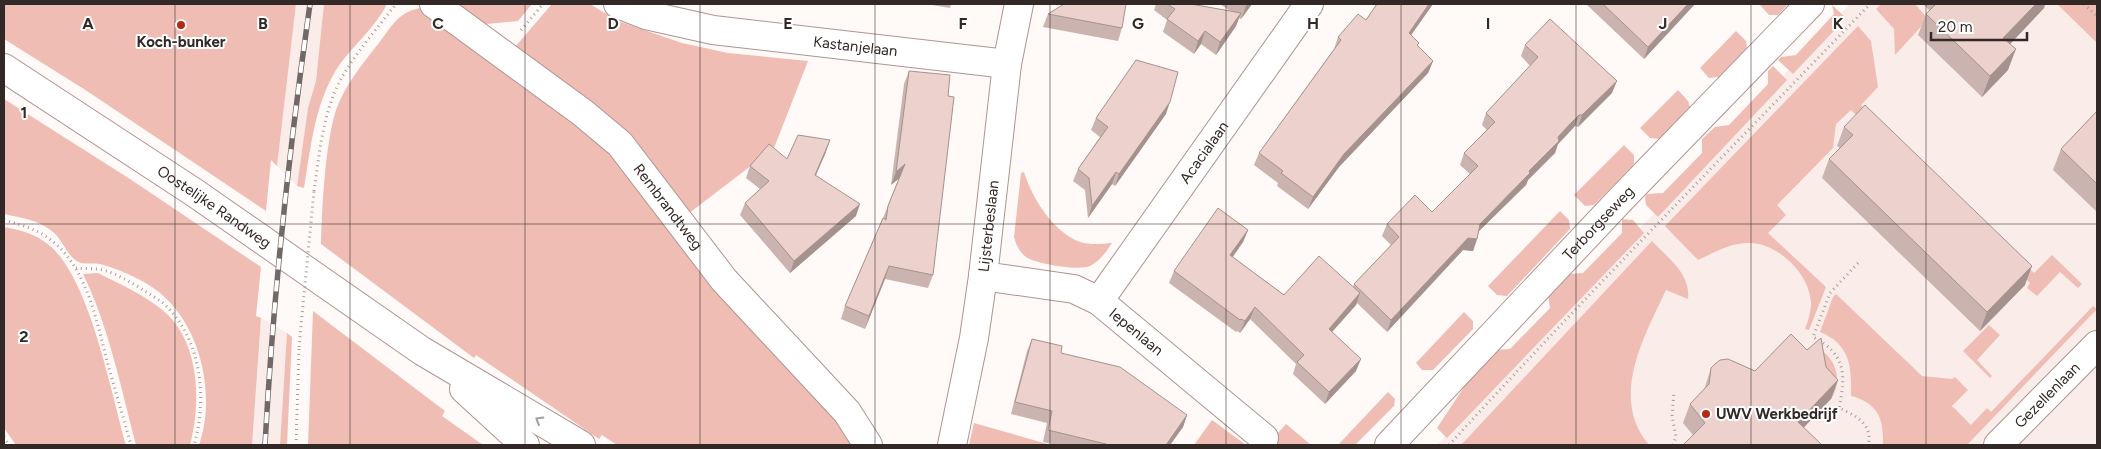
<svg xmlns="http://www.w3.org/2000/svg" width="2101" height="449" font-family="Figtree,sans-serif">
<rect width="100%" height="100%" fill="#fff9f8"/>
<g fill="#faece9">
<polygon points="296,4 324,4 316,81 308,108 297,186 277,166"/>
<polygon points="1850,4 2057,4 2097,43 2097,445 1437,445"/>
<polygon points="261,318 287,333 280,445 252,445"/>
</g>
<g fill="#efbdb3">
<polygon points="4,4 296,4 277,166 271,160 266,211 87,91 4,39"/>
<path d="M324,4H387C376,26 355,44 340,64C315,100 311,146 304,188L297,186L308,108L316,81Z"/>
<polygon points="448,4 532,4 518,21 476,25"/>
<polygon points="552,4 590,4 618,21 682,43 728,53 808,61 774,148 688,214 515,47"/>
<polygon points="1761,4 1788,4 1778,15 1769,15 1760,5"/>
<polygon points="1881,4 1915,4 1928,19 1895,55 1894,29 1876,9"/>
<polygon points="2057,4 2097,4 2097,43"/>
<polygon points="1832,5 1846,18 1793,74 1778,60 1781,57 1796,55 1834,14"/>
<path d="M425,7L604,142L857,445H617L602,435L599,439L476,355L474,358L321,244C322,207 325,145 336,110C345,85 363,63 379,43C394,23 399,11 425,7Z"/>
<path d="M1858,26L1871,41L1878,87L1861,105L1944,186L1936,192L1851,110L1836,124L1833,148L1777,205L1786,215L1768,233L1826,287L1809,330L1805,329C1808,321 1811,312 1811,303C1810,274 1778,243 1749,243C1730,243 1715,252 1698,260L1665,226Z"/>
<polygon points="1736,31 1746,41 1747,48 1719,77 1709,78 1700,68"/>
<polygon points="1773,66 1787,80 1658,217 1646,205 1645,197 1647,194 1663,193 1702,153 1702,139 1715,127 1729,125 1768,84 1768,71"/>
<polygon points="1678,90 1688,101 1690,107 1660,139 1650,138 1640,128"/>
<path d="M4,99L130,179L261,267L256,316L261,318L252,445H199C217,393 200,319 152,287C137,277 118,269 100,264C94,263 87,264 81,263C68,259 63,240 53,232C39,220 22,218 4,214Z"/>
<polygon points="1624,145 1634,155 1634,164 1594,205 1585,206 1574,195"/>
<path d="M1024,172C1032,198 1053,232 1080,242C1090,245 1102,244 1112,243C1106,252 1100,261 1090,266C1079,271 1036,264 1026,257C1019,252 1016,244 1014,237L1021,173Z"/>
<polygon points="1962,203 2034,273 2052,255 2082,284 2078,288 2060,272 2037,296 2027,288 2030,283 1954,211"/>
<polygon points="1560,211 1569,220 1570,229 1507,296 1497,295 1488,286"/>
<polygon points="1622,219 1633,220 1644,233 1447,438 1437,428 1472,375 1495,350 1510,349 1550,308 1548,295 1569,274 1583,273 1622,233"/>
<path d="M4,227C20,230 36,234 49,245C90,279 111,393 126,445H16L4,428Z"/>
<path d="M1652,241C1668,258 1691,274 1688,299L1666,290C1644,337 1609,398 1649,445H1461Z"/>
<path d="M98,273C122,285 147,296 167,314C200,345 201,405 190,445H136C121,388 109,327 83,274Z"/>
<path d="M1836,294L1922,376L1952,379L1955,377L1968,390L1952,406L1971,425L1987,408L1991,412L2093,306L2097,309L1967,445H1883C1884,419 1878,403 1851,396C1852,367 1850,344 1820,332L1833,297Z"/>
<polygon points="313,311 445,411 442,416 483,445 308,445"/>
<polygon points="1464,312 1473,321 1473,329 1433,370 1422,370 1416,363"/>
<polygon points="1989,325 2000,335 1977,360 1992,376 1990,378 1963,351"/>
<polygon points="287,333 292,337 287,445 280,445"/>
<path d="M1818,348C1836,358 1843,381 1831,399Z"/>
<polygon points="1388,392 1395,399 1394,406 1355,445 1338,445"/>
<polygon points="1212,420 1246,445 1194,445"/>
<polygon points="974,423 1051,445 969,445"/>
<polygon points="1286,424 1311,445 1267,445"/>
</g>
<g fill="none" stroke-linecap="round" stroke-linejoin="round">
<defs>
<g id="street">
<path id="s1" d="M434,4L583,113L620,144L724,280L847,412L868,445"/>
<path id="s2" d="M618,4L646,15L713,30L1007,64"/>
<path id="s3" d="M983,276L1074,289L1099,301L1264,438"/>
<path id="s4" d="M1099,301L1309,4"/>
<path id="s5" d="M1389,445L1622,198L1810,4"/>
<path id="s6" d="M1998,445L2097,345"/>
</g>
<g id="secondary">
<path id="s7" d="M952,445L974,338L983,276L1007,64L1019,4"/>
</g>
<g id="primary">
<path id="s8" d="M4,68L195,193L422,351L581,445"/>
<polyline points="464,389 525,445"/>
</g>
</defs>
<use href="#street" stroke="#af9590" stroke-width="30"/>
<use href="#secondary" stroke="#af9590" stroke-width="30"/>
<use href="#primary" stroke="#af9590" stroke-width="30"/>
<g stroke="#a69e9c" stroke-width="3" stroke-dasharray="1 4" stroke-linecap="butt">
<polyline points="2084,4 2097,16"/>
<polyline points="521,30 543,4"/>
<path d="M314,191C320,151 323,107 345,72C360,48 379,26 396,4"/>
<path d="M4,220C25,226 41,230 58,246C88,275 97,322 107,361C115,389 123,417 131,445"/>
<path d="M1858,263L1830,293L1813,337C1846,354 1846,375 1839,408C1855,415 1874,425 1868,445"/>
<path d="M76,268C84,269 94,268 103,270C115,273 126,280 137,286C146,292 155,297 163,303C201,337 208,398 194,445"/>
<polyline points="4,437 9,445"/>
<polyline points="296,445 299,347"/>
<path d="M1449,445C1586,295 1729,151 1870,4"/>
<polyline points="1673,445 1676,437 1672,416 1674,392"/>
</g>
<use href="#street" stroke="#fff" stroke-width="28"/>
<use href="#secondary" stroke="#fff" stroke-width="28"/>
<use href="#primary" stroke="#fff" stroke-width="28"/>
<defs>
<path id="rail" d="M265,445C273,297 289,150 310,4"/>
</defs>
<use href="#rail" stroke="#726967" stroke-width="5.5"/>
<use href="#rail" stroke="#fff" stroke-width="4" stroke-dasharray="11" stroke-linecap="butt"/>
<polyline stroke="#a69e9c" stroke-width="3" stroke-dasharray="1 4" stroke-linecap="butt" points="299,347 314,191"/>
</g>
<g fill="#cbb4af">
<polygon points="926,4 951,4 950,8"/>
<polygon points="1156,4 1191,4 1230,11 1220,4 1252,4 1241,19 1239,18 1236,26 1216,55 1201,44 1194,54 1163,32 1167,20 1154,10"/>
<polygon points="1377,4 1433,4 1411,35 1418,47 1433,61 1428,73 1339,167 1308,209 1277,186 1278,183 1254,165 1259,153 1334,49 1338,37 1366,20"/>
<polygon points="1586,4 1695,4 1644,59"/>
<polygon points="1924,4 2045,4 2044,8 2010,44 2008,70 1982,97 1918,35 1926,14 1930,11 1924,5"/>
<polygon points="1048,14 1122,28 1118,41 1043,27"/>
<polygon points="1525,45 1612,93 1578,127 1575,126 1565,137 1558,144 1555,153 1528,180 1526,185 1478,232 1477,239 1473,251 1463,250 1387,332 1357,303 1356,305 1332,332 1356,371 1325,404 1293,374 1296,364 1250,319 1240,333 1237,331 1236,332 1169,283 1174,271 1248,230 1243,242 1233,257 1284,295 1353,287 1354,284 1391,245 1382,236 1387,224 1432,212 1470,174 1460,165 1464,153 1487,130 1482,125 1486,113 1530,66 1521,56"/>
<polygon points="909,71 948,96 933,275 928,288 885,279 865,329 841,319 845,306 883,218 899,178 891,185 904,84"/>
<polygon points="2097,111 2097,212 2053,170 2061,149"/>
<polygon points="1166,114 1115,186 1112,184 1088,218 1085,190 1073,181 1078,169 1100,137 1091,130 1096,118"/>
<polygon points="1844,127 2025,285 1980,331 1822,178 1829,159 1840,148 1837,146"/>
<polygon points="826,152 816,175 856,216 790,273 740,215 745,203 760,189 746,178 750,166"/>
<polygon points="1032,339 1187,415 1183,427 1170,445 1056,445 1043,442 1047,423 1011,414 1027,351"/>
<polygon points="1807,350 1838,380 1831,399 1693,435 1683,423 1690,404 1704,390 1711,368 1755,371"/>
</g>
<g fill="#a5928f">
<polygon points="1248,4 1252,4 1241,19 1246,6"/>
<polygon points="1429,4 1433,4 1404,45 1409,33"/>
<polygon points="1688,4 1695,4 1644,59 1648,47"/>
<polygon points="2036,4 2045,4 2044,8 1996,59 2003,38"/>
<polygon points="1241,13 1236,26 1216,55 1220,42"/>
<polygon points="1205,31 1201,44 1194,54 1198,41"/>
<polygon points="2016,49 2008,70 1982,97 1990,76"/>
<polygon points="1433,61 1428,73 1339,167 1308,209 1313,197 1344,154"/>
<polygon points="1617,81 1612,93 1578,127 1582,115"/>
<polygon points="1170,102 1166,114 1115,186 1119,174"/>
<polygon points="1579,115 1575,126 1558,144 1555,153 1528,180 1526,185 1475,235 1480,224 1529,171 1558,137"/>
<polygon points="830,140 826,152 811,186 815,175"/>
<polygon points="905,164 901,177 891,185 896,172"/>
<polygon points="1116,172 1112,184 1088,218 1092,206"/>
<polygon points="860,204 856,216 790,273 794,261"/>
<polygon points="1248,230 1243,242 1225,267 1230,255"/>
<polygon points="1468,238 1477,239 1473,251 1463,250 1387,332 1391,320"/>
<polygon points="889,266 885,279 865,329 869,316"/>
<polygon points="2032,266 2025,285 1980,331 1987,312"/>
<polygon points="1360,293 1356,305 1324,341 1329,329"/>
<polygon points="1255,307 1250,319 1240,333 1245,321"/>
<polygon points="1361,359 1356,371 1325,404 1329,392"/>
<polygon points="1838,380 1831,399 1791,441 1798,422"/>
<polygon points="1187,415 1183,427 1170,445 1166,445"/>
</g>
<g fill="#ecd1cc" stroke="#a5928f">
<polygon points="1064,4 1126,4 1122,28 1048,14"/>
<polygon points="1167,4 1191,4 1241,13 1220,42 1205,31 1198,41 1167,19 1175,9"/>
<polygon points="1377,4 1429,4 1409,33 1419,43 1417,45 1433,61 1344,154 1313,197 1281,173 1283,171 1259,153 1341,40 1338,37 1358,14 1366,20"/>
<polygon points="1603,4 1688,4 1648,47"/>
<polygon points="1936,4 2036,4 2003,38 2016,49 1990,76 1926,14"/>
<polygon points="1550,19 1617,81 1582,115 1579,115 1569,125 1558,137 1559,141 1529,171 1530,173 1480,224 1477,239 1468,238 1391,320 1354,284 1399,237 1387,224 1415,195 1432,212 1478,166 1464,153 1495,122 1486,113 1538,57 1525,45"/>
<polygon points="1136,60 1178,72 1170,102 1119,174 1116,172 1092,206 1089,178 1078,169 1108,127 1096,118"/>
<polygon points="909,71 950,75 948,96 954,97 933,275 889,266 869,316 845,306 883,218 886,220 888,206 905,164 896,172"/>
<polygon points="1865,105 2032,266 1987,312 1829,159 1853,135 1844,127"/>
<polygon points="2097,111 2097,184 2061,149"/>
<polygon points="798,135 830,140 815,175 860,204 794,261 745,203 769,181 750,166 769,144 787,159"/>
<polygon points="1218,208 1248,230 1230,255 1284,295 1319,256 1360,293 1329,329 1361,359 1329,392 1297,362 1304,355 1255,307 1245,321 1241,319 1240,320 1174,271"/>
<polygon points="1791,334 1807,350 1821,338 1826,367 1838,380 1798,422 1822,445 1683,445 1705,423 1690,404 1709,384 1711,368 1715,364 1720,360 1728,359 1755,371"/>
<polygon points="1032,339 1062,346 1061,353 1120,367 1187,415 1166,445 1105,445 1106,444 1048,430 1052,411 1015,402"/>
</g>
<defs><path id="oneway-chevron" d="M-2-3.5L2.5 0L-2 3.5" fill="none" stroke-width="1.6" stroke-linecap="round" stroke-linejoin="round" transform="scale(1.25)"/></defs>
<use stroke="#a39e9d" href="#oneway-chevron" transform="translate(539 420) rotate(-149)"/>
<path fill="none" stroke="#322826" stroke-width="1" stroke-opacity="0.55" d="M175,4V445M350,4V445M525,4V445M700,4V445M875,4V445M1050,4V445M1226,4V445M1401,4V445M1576,4V445M1751,4V445M1926,4V445M4,224H2097"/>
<g fill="#b62917" stroke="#fff" stroke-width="2">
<circle cx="181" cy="25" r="5"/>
<circle cx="1706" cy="414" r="5"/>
</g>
<g text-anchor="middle" stroke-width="4" stroke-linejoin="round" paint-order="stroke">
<g font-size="15" font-weight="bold" fill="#322826" stroke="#fff">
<text x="181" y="47">Koch-bunker</text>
<text x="1716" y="419" text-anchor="start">UWV Werkbedrijf</text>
</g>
<g font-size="15" fill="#322826" stroke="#fff">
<text dy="5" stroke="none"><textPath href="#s2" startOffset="242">Kastanjelaan</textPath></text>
<text dy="5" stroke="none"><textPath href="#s4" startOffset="182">Acacialaan</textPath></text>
<text dy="5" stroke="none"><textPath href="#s8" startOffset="252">Oostelijke Randweg</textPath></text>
<text dy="5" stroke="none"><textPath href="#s1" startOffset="312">Rembrandtweg</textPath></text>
<text dy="5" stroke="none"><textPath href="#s5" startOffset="305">Terborgseweg</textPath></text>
<text dy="5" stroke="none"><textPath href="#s7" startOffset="222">Lijsterbeslaan</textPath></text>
<text dy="5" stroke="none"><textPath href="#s3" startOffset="168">Iepenlaan</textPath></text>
<text dy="5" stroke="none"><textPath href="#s6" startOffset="70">Gezellenlaan</textPath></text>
</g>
</g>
<g font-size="16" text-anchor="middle" font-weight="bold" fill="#322826" stroke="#fff" stroke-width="4" stroke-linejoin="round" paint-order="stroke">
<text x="88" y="29">A</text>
<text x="263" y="29">B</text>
<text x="438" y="29">C</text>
<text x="613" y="29">D</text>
<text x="788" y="29">E</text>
<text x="963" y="29">F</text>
<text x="1138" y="29">G</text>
<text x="1313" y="29">H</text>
<text x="1488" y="29">I</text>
<text x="1663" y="29">J</text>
<text x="1838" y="29">K</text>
<text x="24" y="118">1</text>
<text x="24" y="342">2</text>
</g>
<rect width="2101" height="449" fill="none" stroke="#322826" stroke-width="10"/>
<path d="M1931 32v8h96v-8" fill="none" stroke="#322826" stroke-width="2.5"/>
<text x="1938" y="32" font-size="15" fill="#322826" stroke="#ffffff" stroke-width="4" paint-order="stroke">20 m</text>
</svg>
